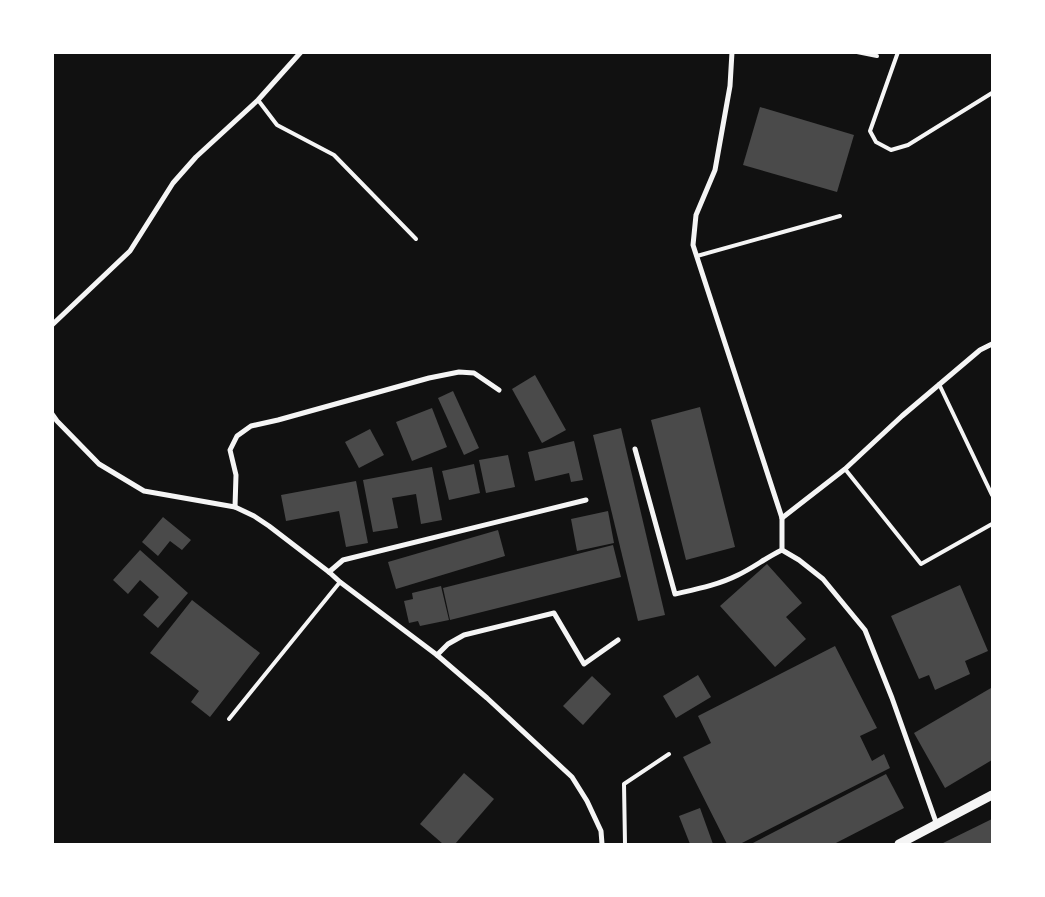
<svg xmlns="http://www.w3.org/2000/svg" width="1045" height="897" font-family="Spectral,serif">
<rect width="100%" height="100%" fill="#111"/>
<g fill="#4a4a4a">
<polygon points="760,107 854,135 837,192 743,165"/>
<polygon points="535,375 566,430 542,443 512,389"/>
<polygon points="453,391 479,448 464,455 438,398"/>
<polygon points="700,407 735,547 686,560 651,420"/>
<polygon points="432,408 447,447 412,461 396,422"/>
<polygon points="621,428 665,615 638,621 593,435"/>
<polygon points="370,429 384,455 359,468 345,442"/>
<polygon points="574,441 583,480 571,482 569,473 535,481 528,452"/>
<polygon points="508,455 515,487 486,493 479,460"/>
<polygon points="474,464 480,493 449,500 442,471"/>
<polygon points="432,467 442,520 421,524 416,494 392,498 398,528 373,532 363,480"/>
<polygon points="356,481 368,543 346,547 339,511 286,521 281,495"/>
<polygon points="608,511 614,543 577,551 571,519"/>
<polygon points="163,517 191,540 182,550 170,541 158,556 142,542"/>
<polygon points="498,530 505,556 396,589 388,562"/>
<polygon points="613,545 621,577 450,620 443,588"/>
<polygon points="140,550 188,593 158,628 143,615 159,597 140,580 128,594 113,580"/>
<polygon points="767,564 802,603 786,617 806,639 775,667 720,606"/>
<polygon points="960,585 988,651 965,661 970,674 935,690 929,675 919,679 891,616"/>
<polygon points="441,586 449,620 420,626 418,621 409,623 404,601 413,599 412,593"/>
<polygon points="192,600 260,653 210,717 191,702 199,691 150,653"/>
<polygon points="835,646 877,728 860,736 872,761 884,754 890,768 740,844 727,844 683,757 711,743 698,716"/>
<polygon points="698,675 711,697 676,718 663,696"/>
<polygon points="592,676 611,694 583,725 563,706"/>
<polygon points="991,688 992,690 992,760 945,788 914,733"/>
<polygon points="464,773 494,799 455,844 443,844 420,824"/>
<polygon points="886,774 904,808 834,844 751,844"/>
<polygon points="700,808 713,844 690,844 679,816"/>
<polygon points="992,819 992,844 941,844"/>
</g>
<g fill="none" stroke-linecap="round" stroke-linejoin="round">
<g stroke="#f5f5f5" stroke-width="4">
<polyline points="857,52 877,56"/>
<polyline points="898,52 870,131 876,142 891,150 908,145 992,93"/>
<polyline points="258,100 277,125 334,155 416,239"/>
<polyline points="697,256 840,216"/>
<polyline points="939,384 992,495"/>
<polyline points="845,469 921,564 992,524"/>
<polyline points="229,719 340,582"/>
<polyline points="625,844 624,784 669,754"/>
</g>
<g stroke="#f5f5f5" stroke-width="5">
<polyline points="732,52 730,86 715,170 696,215 693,245 782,518 782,550 799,560 823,579 865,630 892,698 937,825"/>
<polyline points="52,325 130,251 173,183 196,157 258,100 301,52"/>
<polyline points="52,414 57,421 99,464 144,491 235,507 254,516 269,526 329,572 340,582 437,655 487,698 572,777 587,801 601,831 602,844"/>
<path d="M635,449L675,594C697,589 718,585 738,575C753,568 767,557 782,550"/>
<polyline points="235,507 236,475 230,450 237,436 251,426 278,420 429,378 459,372 474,373 499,390"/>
<polyline points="782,518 845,469 902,416 980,350 992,344"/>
<polyline points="329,572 343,560 586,500"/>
<polyline points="437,655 448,644 464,635 554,613 584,664 618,640"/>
</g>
<polyline stroke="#f5f5f5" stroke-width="9" points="899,844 992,795"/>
</g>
<rect width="1045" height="897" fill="none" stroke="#ffffff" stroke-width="108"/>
</svg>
